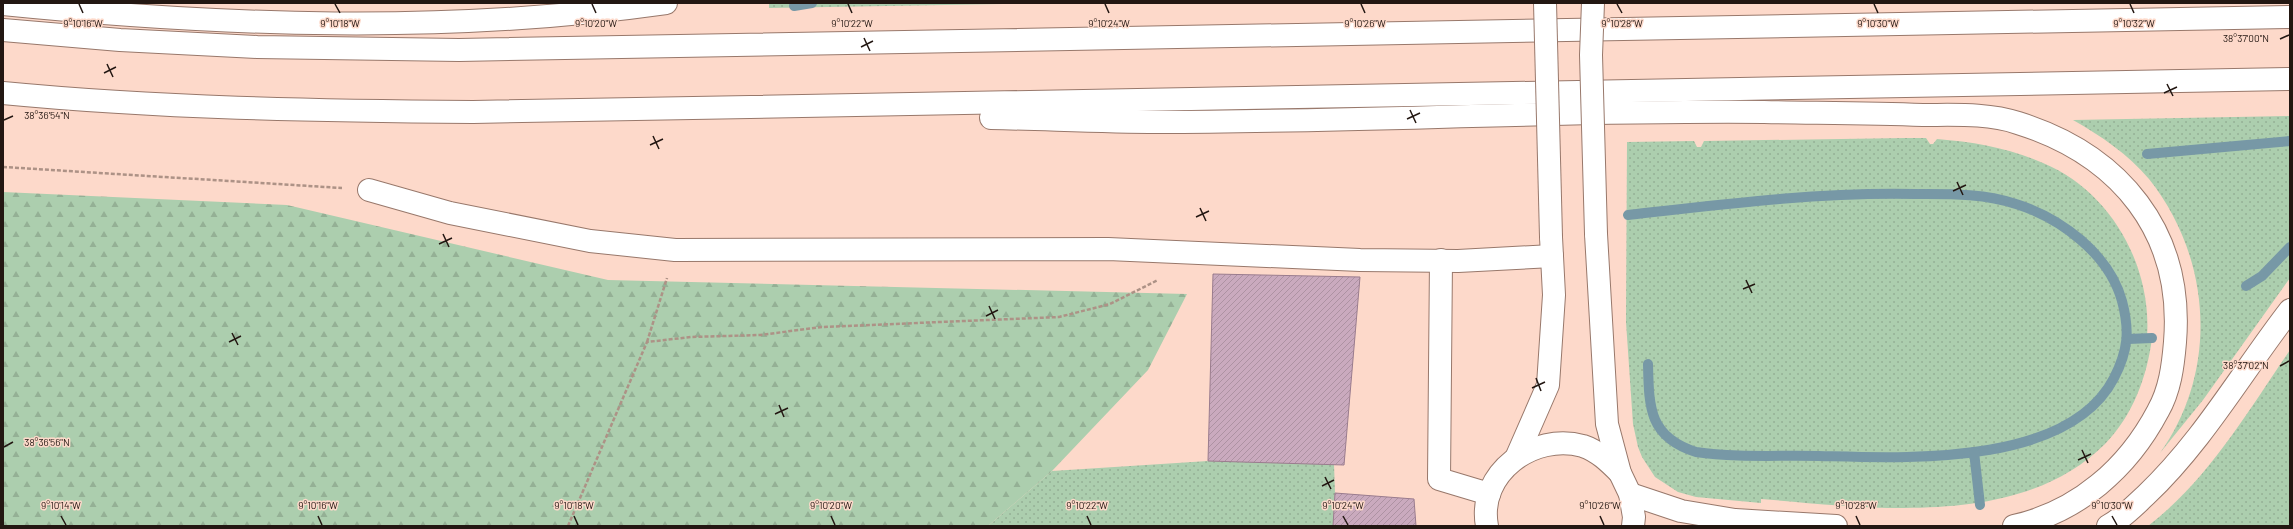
<svg xmlns="http://www.w3.org/2000/svg" width="2293" height="529" font-family="Barlow,sans-serif">
<defs>
<pattern id="grass-dots" width="8" height="8" patternUnits="userSpaceOnUse"><rect width="8" height="8" fill="#acceae"/><path d="M2 2h.1M6 6h.1" fill="none" stroke="#94b095" stroke-width="1.8" stroke-linecap="round"/></pattern>
<pattern id="forest-firs" width="22" height="20" patternUnits="userSpaceOnUse"><rect width="22" height="20" fill="#acceae"/><path d="M5 1l3.5 6h-7zM16 11l3.5 6h-7z" fill="#94b095"/></pattern>
<pattern id="building-hatch" width="6" height="6" patternUnits="userSpaceOnUse"><rect width="6" height="6" fill="#caaabe"/><path d="M-1 1l2-2M0 6l6-6M5 7l2-2" fill="none" stroke="#ad92a2"/></pattern>
</defs>
<rect width="100%" height="100%" fill="#fdd9ca"/>
<g fill="url(#grass-dots)">
<polygon points="769,3 1067,3 769,8"/>
<path d="M2290,116V278L2203,400L2160,453C2219,371 2212,258 2149,179C2128,154 2101,136 2073,120Z"/>
<path d="M1905,138H1926L1930,144H1933L1937,139C1974,142 2009,148 2043,163C2111,191 2152,266 2147,337L2152,338C2147,377 2133,415 2105,444C2020,529 1872,508 1761,499V503L1696,497L1678,492L1655,477L1642,457L1638,447L1633,424L1626,322L1627,142L1694,141L1697,147H1701L1704,141Z"/>
<path d="M2290,350V526H2148C2208,480 2248,411 2290,350Z"/>
<polygon points="1208,461 1334,464 1335,493 1333,526 988,526 1052,471"/>
</g>
<polygon fill="url(#forest-firs)" points="3,192 287,205 608,280 1187,294 1148,370 1052,471 988,526 3,526"/>
<g fill="none" stroke-linecap="round" stroke-linejoin="round">
<g stroke="#7798a6" stroke-width="10">
<polyline points="794,6 812,3"/>
<polyline points="2147,154 2290,141"/>
<path d="M1628,215C1724,204 1819,192 1915,194C1948,194 1984,193 2016,204C2061,218 2109,254 2122,301C2130,331 2128,351 2114,378C2068,467 1904,458 1819,456C1779,455 1736,458 1696,452C1649,437 1649,408 1648,364"/>
<polyline points="2246,286 2262,276 2290,247"/>
<polyline points="2128,339 2152,338"/>
<polyline points="1974,452 1980,505"/>
</g>
</g>
<g fill="url(#building-hatch)" stroke="#9a7c8e">
<polygon points="1213,274 1360,277 1344,465 1208,461"/>
<polygon points="1335,493 1414,499 1416,526 1333,526"/>
</g>
<g fill="none" stroke-linecap="round" stroke-linejoin="round">
<defs>
<g id="street">
<polyline points="369,190 450,213 590,241 675,250 1108,249 1360,260 1458,261 1552,256"/>
<polyline points="1441,260 1439,479 1489,494"/>
</g>
<g id="secondary">
<polyline points="1596,234 1607,424 1620,473 1630,494 1634,517 1633,526"/>
<polyline points="1517,456 1548,385 1554,295 1551,237"/>
<path d="M1487,526C1477,473 1534,432 1583,446C1598,451 1609,462 1620,473"/>
</g>
<g id="highway">
<path d="M3,4C222,26 448,34 666,3"/>
<polyline points="3,30 120,40 257,47 459,50 2290,17"/>
<path d="M3,93C159,108 316,111 473,112L2290,79"/>
<path d="M991,118C1046,119 1102,122 1158,122C1360,122 1562,110 1764,112C1817,113 1870,113 1923,115C1955,115 1988,113 2018,123C2120,155 2184,232 2175,342C2173,366 2170,390 2158,411C2128,468 2078,512 2014,526"/>
<polyline points="1630,494 1681,511 1735,520 1836,526"/>
<path d="M2108,526C2123,518 2134,506 2146,495C2203,441 2242,372 2290,310"/>
</g>
</defs>
<use href="#street" stroke="#98786b" stroke-width="24"/>
<use href="#secondary" stroke="#98786b" stroke-width="24"/>
<use href="#highway" stroke="#98786b" stroke-width="24"/>
<g stroke="#ad9286" stroke-width="2.5" stroke-dasharray="4 2" stroke-linecap="butt">
<polyline points="3,167 342,188"/>
<polyline points="647,342 667,278"/>
<polyline points="568,526 647,342 691,337 760,335 822,327 1059,317 1110,304 1158,280"/>
</g>
<use href="#street" stroke="#fff" stroke-width="22"/>
<use href="#secondary" stroke="#fff" stroke-width="22"/>
<use href="#highway" stroke="#fff" stroke-width="22"/>
<defs>
<g id="secondary-bridge">
<polyline points="1545,3 1551,237"/>
<polyline points="1593,3 1591,55 1596,234"/>
</g>
</defs>
<use href="#secondary-bridge" stroke="#98786b" stroke-width="24" stroke-linecap="butt"/>
<use href="#secondary-bridge" stroke="#fff" stroke-width="22"/>
</g>
<path fill="none" stroke="#231712" stroke-width="1.5" d="M79,4L83,13M335,4L340,13M592,4L596,13M848,4L852,13M1105,4L1109,13M1361,4L1365,13M1617,4L1622,13M1874,4L1878,13M2130,4L2134,13M864,38L870,51M2280,39L2289,35M861,47L873,41M107,64L113,77M104,73L116,67M2167,84L2173,96M2164,93L2177,87M1410,110L1416,123M1407,119L1420,113M4,120L13,116M653,136L659,149M650,145L663,139M1957,182L1963,195M1953,191L1966,185M1200,208L1206,221M1196,217L1209,211M443,234L449,247M439,244L452,238M1746,280L1752,293M1743,289L1755,284M989,306L995,319M986,316L998,310M232,333L238,345M229,342L241,336M2280,366L2289,361M1536,378L1541,391M1532,388L1545,382M779,405L784,417M775,414L788,408M4,447L13,442M2082,450L2088,463M2078,460L2091,454M1325,477L1331,489M1322,486L1334,480M61,516L66,525M318,516L322,525M574,516L578,525M831,516L835,525M1087,516L1091,525M1343,516L1348,525M1600,516L1604,525M1856,516L1860,525M2112,516L2117,525"/>
<g font-size="10" text-anchor="middle" fill="#231712" stroke="#fdd9ca" stroke-width="3" stroke-linejoin="round" paint-order="stroke">
<text x="83" y="27">9°10'16"W</text>
<text x="340" y="27">9°10'18"W</text>
<text x="596" y="27">9°10'20"W</text>
<text x="852" y="27">9°10'22"W</text>
<text x="1109" y="27">9°10'24"W</text>
<text x="1365" y="27">9°10'26"W</text>
<text x="1622" y="27">9°10'28"W</text>
<text x="1878" y="27">9°10'30"W</text>
<text x="2134" y="27">9°10'32"W</text>
<text x="2246" y="42">38°37'00"N</text>
<text x="47" y="119">38°36'54"N</text>
<text x="2246" y="369">38°37'02"N</text>
<text x="47" y="446">38°36'56"N</text>
<text x="61" y="509">9°10'14"W</text>
<text x="318" y="509">9°10'16"W</text>
<text x="574" y="509">9°10'18"W</text>
<text x="831" y="509">9°10'20"W</text>
<text x="1087" y="509">9°10'22"W</text>
<text x="1343" y="509">9°10'24"W</text>
<text x="1600" y="509">9°10'26"W</text>
<text x="1856" y="509">9°10'28"W</text>
<text x="2112" y="509">9°10'30"W</text>
</g>
<rect width="2293" height="529" fill="none" stroke="#231712" stroke-width="8"/>
</svg>
